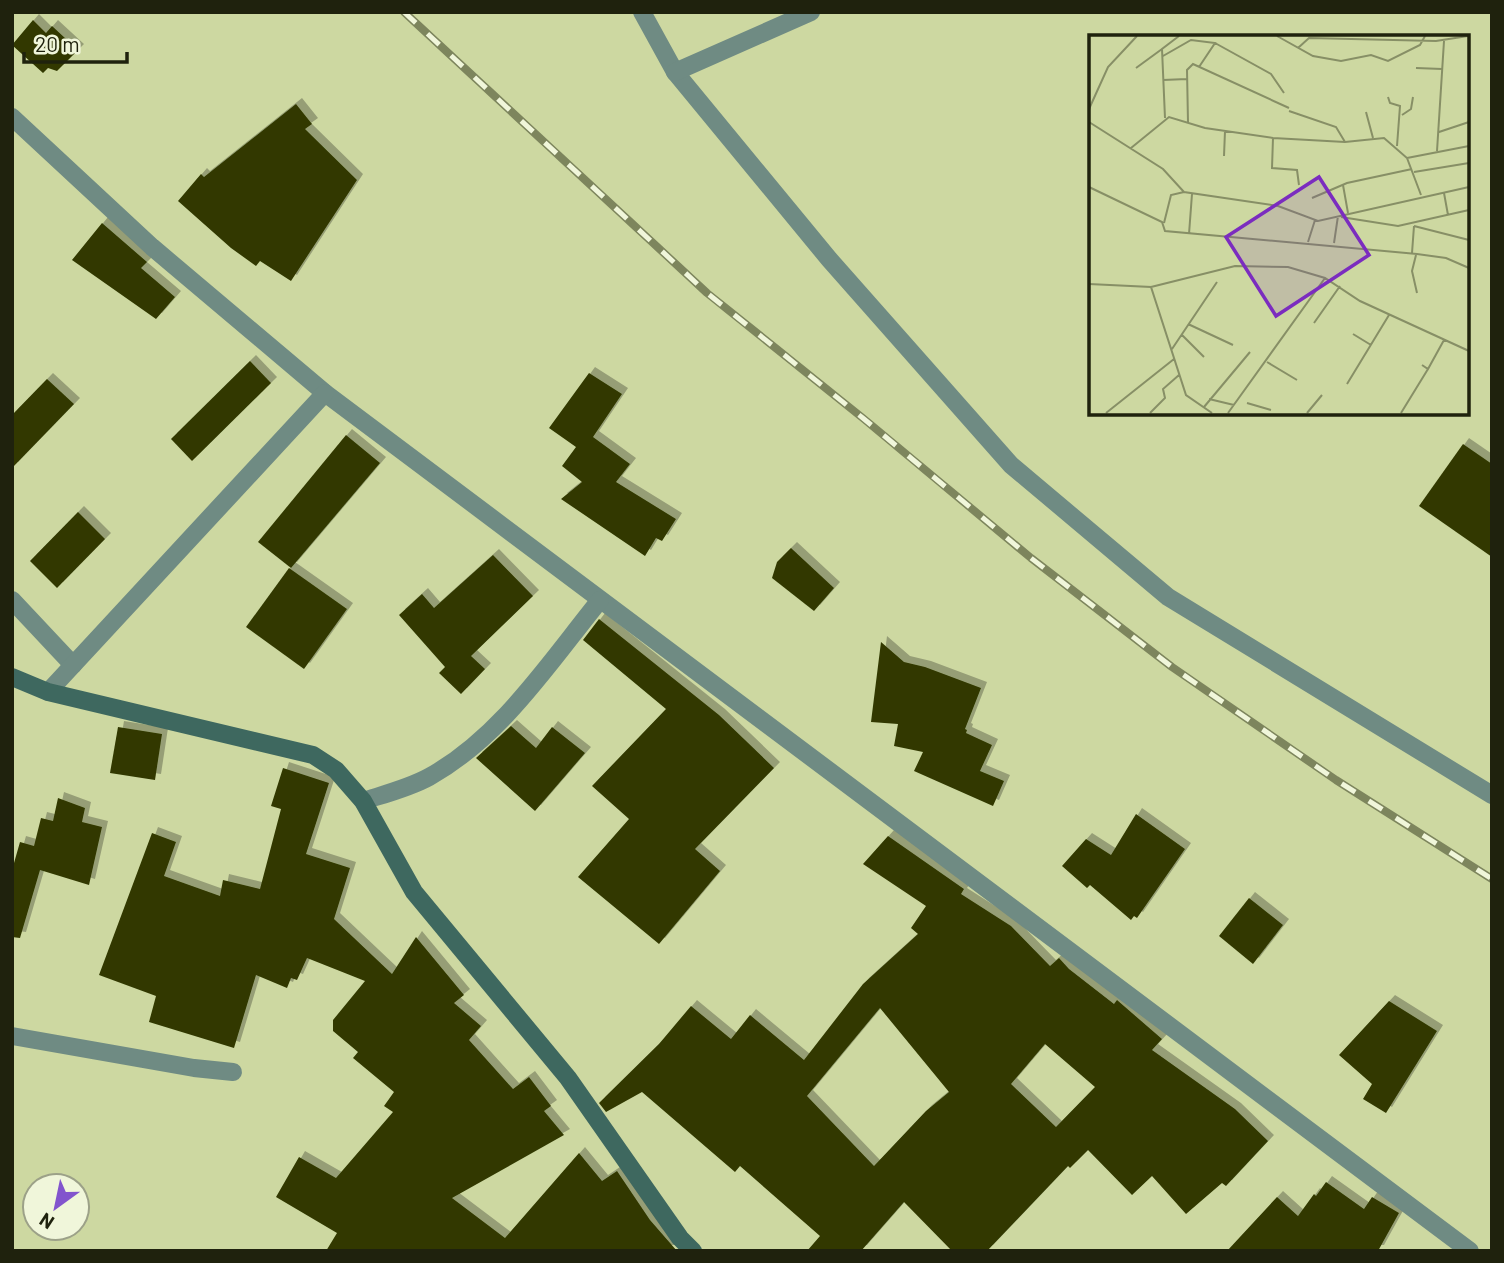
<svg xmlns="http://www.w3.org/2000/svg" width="1504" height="1263" font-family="Barlow,sans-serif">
<defs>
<filter id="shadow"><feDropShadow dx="6" dy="-6" stdDeviation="0" flood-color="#0004"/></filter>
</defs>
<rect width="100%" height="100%" fill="#cdd8a1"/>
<g fill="#313901" fill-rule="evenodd" filter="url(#shadow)">
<polygon points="33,20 46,33 52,26 78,50 57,71 48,68 43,73 12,45"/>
<polygon points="296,104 312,124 305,129 357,180 291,281 260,261 256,266 231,248 178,201 201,174 204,177"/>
<polygon points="102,223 147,262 141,268 175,297 156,319 72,260"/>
<polygon points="250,361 271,383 192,461 171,439"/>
<polygon points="589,373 622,394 593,437 630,464 616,482 676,519 662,541 656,538 645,556 561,499 582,482 562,466 576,447 549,428"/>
<polygon points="47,379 74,404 12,468 12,415"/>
<polygon points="346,435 380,463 291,568 258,542"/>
<polygon points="1463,444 1492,464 1492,557 1419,506"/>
<polygon points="78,512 105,539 57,588 30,561"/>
<polygon points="791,548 834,588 814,611 772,578 777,562"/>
<polygon points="493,555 533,596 471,656 485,669 461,694 439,673 445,667 399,615 422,594 434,608"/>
<polygon points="289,568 347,609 304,669 246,627"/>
<polygon points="599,619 719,715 774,768 695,849 720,871 659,944 578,877 629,819 592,786 666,709 583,640"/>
<polygon points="881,642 904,662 925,667 981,688 965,729 967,730 966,733 992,745 980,771 1004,781 993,806 914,771 923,752 894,746 898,724 871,722"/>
<polygon points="511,726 536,748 552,727 585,753 535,811 476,758"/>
<polygon points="118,727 162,734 155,780 110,773"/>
<polygon points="283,768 329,783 306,854 350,868 334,919 392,974 416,937 464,995 454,1003 481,1026 469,1040 513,1089 529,1077 551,1106 544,1111 564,1135 452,1198 505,1238 579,1153 602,1181 617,1171 650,1220 677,1251 326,1251 337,1233 276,1197 299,1157 336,1178 393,1112 384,1106 394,1092 353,1058 358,1052 333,1031 333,1020 365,981 307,958 297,980 291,978 287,988 256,975 234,1048 149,1022 156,996 99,975 152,833 176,842 164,876 220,896 223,880 260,889 281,809 271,806"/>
<polygon points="58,798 85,808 82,822 102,827 89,885 40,870 20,938 12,937 12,870 20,842 34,846 41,818 53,821"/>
<polygon points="1136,814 1185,849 1137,918 1134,916 1131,920 1090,885 1087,888 1062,866 1086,839 1111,855"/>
<path d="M888,836L964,889L961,894L1011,926L1050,966L1059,958L1069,969L1114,1004L1117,1000L1162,1039L1152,1050L1235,1109L1268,1141L1226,1186L1222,1183L1186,1214L1152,1176L1132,1195L1088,1150L1070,1168L1068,1166L987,1251H952L904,1202L861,1251H807L820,1236L740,1166L735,1172L642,1092L606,1112L599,1103L659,1044L691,1006L731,1039L750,1015L804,1060L863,984L918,934L911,928L926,906L863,864ZM880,1008L949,1092L926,1111L874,1166L807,1096ZM1045,1044L1095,1087L1056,1127L1011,1084Z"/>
<polygon points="1249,898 1283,925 1253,964 1219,936"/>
<polygon points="1389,1001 1437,1031 1386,1113 1363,1099 1372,1084 1339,1055"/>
<polygon points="1326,1182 1364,1209 1372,1197 1399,1213 1378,1251 1227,1251 1277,1197 1298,1216 1314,1194 1316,1196"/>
</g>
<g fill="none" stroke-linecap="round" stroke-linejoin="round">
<g stroke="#6f8b83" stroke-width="18">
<polyline points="642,12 675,72 829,259 1011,465 1168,597 1492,795"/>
<polyline points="675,72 811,12"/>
<polyline points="12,117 152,247 325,393 1470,1251"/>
<polyline points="12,600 73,665"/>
<polyline points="48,692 325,393"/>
<path d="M363,801C385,794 409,788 429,777C501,737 549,663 600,600"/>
<polyline points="12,1036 194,1068 233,1072"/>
</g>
<polyline stroke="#3e685f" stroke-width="18" points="12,677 48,692 313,755 336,770 363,801 414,892 568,1078 680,1238 693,1251"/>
<defs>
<polyline id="rail" points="404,12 707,293 864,419 1031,558 1172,667 1336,780 1492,879"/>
</defs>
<use href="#rail" stroke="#7d855d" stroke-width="8"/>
<use href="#rail" stroke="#f0f6da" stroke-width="5" stroke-dasharray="16" stroke-linecap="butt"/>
</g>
<g transform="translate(1089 35)">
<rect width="380" height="380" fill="#cdd8a1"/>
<path fill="none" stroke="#878f66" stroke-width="2" d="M188,1L224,21L252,26L282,20L299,26L331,10L336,1M126,8L182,39L195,58M209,13L220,3L347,6L379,1M74,21L102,5L126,8L110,32M47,33L73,14M327,33L353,34M74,45L98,44M299,62L301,68L311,71L308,111M0,74L19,32L48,1M200,76L247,92L256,107M277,77L284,103M313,80L322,74L324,62M76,83L73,14L90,1M0,87L74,134L95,157L189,171L229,186L380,152M99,87L98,35L104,29L200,73M350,97L380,87M184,103L183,133L208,135L210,150M42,113L80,82L116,93L184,103L256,107L295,103L318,123L332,160M348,116L355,6M135,121L136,96M318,123L380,111M325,137L380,128M254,150L259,178M0,152L73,187L76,196L328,219L357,223L380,233M355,158L359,180M223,163L258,148L323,134M252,182L309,191L380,175M75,188L82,160L95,157M325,191L380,205M100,199L103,159M219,207L226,185M245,208L249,181M323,218L325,191M327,220L323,236L328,258M0,249L62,252L97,360L123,378M62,252L146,231L199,232L236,243L271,266L380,316M225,288L251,251M99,289L144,310M92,299L115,322M264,299L282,310M83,314L128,247M178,327L208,345M333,330L339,334L355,305M258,349L300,280M120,364L145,370M158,368L182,375M115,372L161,317M17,378L85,324M61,378L76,363L74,354L90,340M139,378L236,243M218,378L233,360M312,378L339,334"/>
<path fill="#7b2cbf" fill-opacity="0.15" stroke="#7b2cbf" stroke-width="3.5" d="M230,142L280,220L187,281L137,202Z"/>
<rect width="380" height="380" fill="none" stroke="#1f220d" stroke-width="3.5"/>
</g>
<rect width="1504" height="1263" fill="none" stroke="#1f220d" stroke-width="28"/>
<g transform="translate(56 1207) rotate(213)"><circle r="33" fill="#f0f6da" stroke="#9ca188" stroke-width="2"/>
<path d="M0-5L12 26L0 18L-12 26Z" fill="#8254cd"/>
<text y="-10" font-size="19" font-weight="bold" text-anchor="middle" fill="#1f220d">N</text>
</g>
<path d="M24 52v10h103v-10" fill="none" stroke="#1f220d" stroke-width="3.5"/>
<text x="35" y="52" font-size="21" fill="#1f220d" stroke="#f0f6da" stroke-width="5" paint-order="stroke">20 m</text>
</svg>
